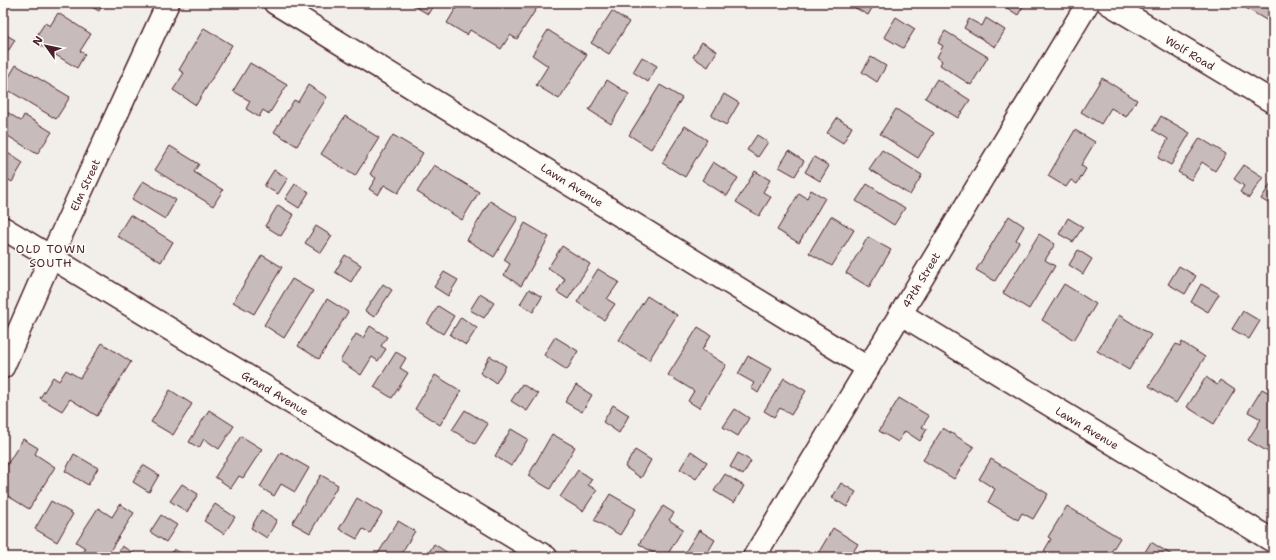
<svg xmlns="http://www.w3.org/2000/svg" width="1276" height="560" font-family="'Shantell Sans',sans-serif">
<rect width="100%" height="100%" fill="#f2efeb"/>
<filter id="ink" filterUnits="userSpaceOnUse"><feTurbulence type="fractalNoise" baseFrequency=".025" numOctaves="2"/><feDisplacementMap in="SourceGraphic" scale="8" xChannelSelector="R" yChannelSelector="G"/><feConvolveMatrix kernelMatrix="1 2 1 2 8 2 1 2 1" color-interpolation-filters="sRGB"/></filter>
<g filter="url(#ink)">
<g fill="#c8bbbb" stroke="#4a1f2b">
<polygon points="85,3 104,3 99,11"/>
<polygon points="409,3 435,3 428,14"/>
<polygon points="459,3 540,3 517,39 510,35 501,49 470,30 467,35 447,23"/>
<polygon points="854,3 875,3 868,15 852,6"/>
<polygon points="999,3 1025,3 1018,15"/>
<polygon points="1239,3 1273,3 1273,24 1239,4"/>
<polygon points="612,11 629,22 609,54 591,43"/>
<polygon points="58,13 91,34 80,51 85,54 77,68 33,41 45,23 50,26"/>
<polygon points="896,17 915,29 903,48 884,37"/>
<polygon points="986,18 1005,30 995,47 964,28 969,19 982,26"/>
<polygon points="204,28 232,45 196,105 173,90 184,73 179,70"/>
<polygon points="548,30 587,55 559,99 536,85 548,66 532,55"/>
<polygon points="945,31 988,57 971,85 940,65 942,61 937,57 943,46 938,43"/>
<polygon points="3,33 15,40 5,56 3,55"/>
<polygon points="702,42 717,51 708,67 693,57"/>
<polygon points="642,57 657,66 648,82 633,72"/>
<polygon points="871,57 886,66 877,82 862,72"/>
<polygon points="250,63 287,85 269,114 263,110 259,117 246,109 250,101 233,91"/>
<polygon points="16,65 70,97 56,119 3,87"/>
<polygon points="1102,78 1137,100 1126,117 1111,108 1101,124 1081,112"/>
<polygon points="937,79 970,100 958,118 925,98"/>
<polygon points="607,80 629,94 611,124 589,110"/>
<polygon points="308,85 327,97 297,146 274,132 294,100 298,102"/>
<polygon points="660,85 682,98 651,149 629,135"/>
<polygon points="724,94 739,103 726,125 711,116"/>
<polygon points="896,109 934,133 918,158 880,134"/>
<polygon points="7,112 21,121 24,115 52,132 37,154 3,133 3,119"/>
<polygon points="345,116 379,138 355,176 321,154"/>
<polygon points="1161,116 1190,133 1171,165 1158,158 1168,139 1153,130"/>
<polygon points="837,118 852,127 843,143 827,133"/>
<polygon points="685,126 707,140 685,177 662,163"/>
<polygon points="1075,130 1095,142 1081,165 1086,169 1077,184 1071,180 1066,187 1048,176"/>
<polygon points="393,135 423,153 398,193 384,185 378,195 369,189 376,178 370,174"/>
<polygon points="757,135 768,142 758,157 747,150"/>
<polygon points="1200,138 1226,154 1215,171 1202,162 1191,180 1178,172"/>
<polygon points="170,146 199,164 194,172 223,190 213,206 155,170"/>
<polygon points="3,150 23,163 12,182 3,176"/>
<polygon points="882,150 922,175 910,195 869,169"/>
<polygon points="789,151 804,161 795,176 779,167"/>
<polygon points="814,157 829,166 820,181 805,172"/>
<polygon points="713,162 738,178 727,196 702,180"/>
<polygon points="434,165 479,192 462,220 417,192"/>
<polygon points="1244,165 1263,177 1249,198 1240,192 1244,186 1234,179"/>
<polygon points="274,170 288,178 278,194 264,186"/>
<polygon points="755,171 770,180 763,192 771,197 759,216 736,202"/>
<polygon points="1273,180 1273,206 1261,199"/>
<polygon points="143,181 176,200 165,219 132,199"/>
<polygon points="295,184 309,192 299,208 285,199"/>
<polygon points="867,184 905,208 894,225 856,201"/>
<polygon points="811,190 825,198 799,243 777,230 799,193 807,198"/>
<polygon points="490,201 518,218 494,257 467,240"/>
<polygon points="278,205 294,215 281,236 265,226"/>
<polygon points="130,215 173,242 161,262 117,236"/>
<polygon points="831,216 854,230 832,266 809,253"/>
<polygon points="1009,216 1024,226 1016,240 1019,242 995,281 976,270"/>
<polygon points="1068,218 1083,227 1073,242 1059,234"/>
<polygon points="525,223 549,237 521,286 504,275 510,264 504,260"/>
<polygon points="316,226 332,236 321,253 305,243"/>
<polygon points="1039,234 1055,244 1045,260 1055,266 1029,309 1003,293"/>
<polygon points="868,237 891,250 869,287 846,273"/>
<polygon points="562,246 590,264 568,299 557,292 565,279 548,268"/>
<polygon points="1078,250 1092,259 1083,274 1069,265"/>
<polygon points="262,255 282,267 254,314 233,302"/>
<polygon points="345,255 361,265 351,282 335,272"/>
<polygon points="1179,266 1196,276 1185,294 1168,284"/>
<polygon points="598,269 619,282 607,299 615,304 604,320 577,302"/>
<polygon points="444,272 458,280 448,296 434,287"/>
<polygon points="292,279 313,291 284,338 264,325"/>
<polygon points="383,284 392,290 374,317 365,311"/>
<polygon points="1064,284 1096,304 1074,340 1042,320"/>
<polygon points="1201,284 1219,294 1208,312 1191,302"/>
<polygon points="529,289 542,297 533,312 520,304"/>
<polygon points="480,294 494,303 484,318 470,310"/>
<polygon points="647,296 677,315 649,360 619,340"/>
<polygon points="327,299 348,312 319,359 298,346"/>
<polygon points="438,306 454,316 443,334 427,324"/>
<polygon points="1243,311 1260,321 1249,339 1232,329"/>
<polygon points="1119,315 1151,335 1129,370 1097,351"/>
<polygon points="461,317 477,328 466,345 450,335"/>
<polygon points="370,326 387,337 381,346 386,349 378,361 372,357 361,375 340,361 356,334 363,338"/>
<polygon points="698,327 711,335 702,350 726,365 699,408 688,401 694,391 668,375"/>
<polygon points="555,337 578,351 567,370 544,355"/>
<polygon points="1182,342 1205,357 1176,403 1149,386 1176,344 1180,346"/>
<polygon points="102,343 131,362 97,416 70,399 62,411 40,398 53,377 59,381 66,370 80,378"/>
<polygon points="396,352 406,358 400,368 408,373 392,398 374,387"/>
<polygon points="490,356 506,366 496,383 480,373"/>
<polygon points="748,356 771,369 758,393 751,388 754,383 738,374"/>
<polygon points="435,375 461,391 440,425 415,409"/>
<polygon points="1206,377 1217,385 1220,380 1235,390 1214,424 1187,407"/>
<polygon points="784,378 806,391 791,415 780,408 774,417 764,411"/>
<polygon points="522,384 538,394 527,411 511,401"/>
<polygon points="576,385 592,395 582,412 565,402"/>
<polygon points="1262,389 1273,395 1273,455 1248,440 1261,419 1248,412"/>
<polygon points="170,390 192,404 173,435 151,422"/>
<polygon points="899,398 929,416 922,427 927,429 920,441 905,431 898,442 879,431"/>
<polygon points="613,405 629,415 619,433 603,422"/>
<polygon points="735,409 749,418 738,436 723,427"/>
<polygon points="209,410 234,426 219,449 204,439 199,448 189,442"/>
<polygon points="465,410 488,424 475,444 452,430"/>
<polygon points="943,428 974,447 954,479 923,460"/>
<polygon points="511,429 528,439 511,466 495,456"/>
<polygon points="552,434 575,447 550,489 528,476"/>
<polygon points="241,436 262,449 243,478 239,476 231,488 215,477"/>
<polygon points="23,439 38,448 35,454 55,467 29,509 3,493 3,471"/>
<polygon points="635,450 651,460 641,478 625,467"/>
<polygon points="691,451 707,462 696,479 680,469"/>
<polygon points="281,452 309,468 295,492 281,484 274,496 260,487"/>
<polygon points="738,453 751,461 743,475 730,467"/>
<polygon points="74,454 98,468 88,485 65,471"/>
<polygon points="991,459 1048,494 1033,519 1022,513 1018,520 988,502 995,489 979,479"/>
<polygon points="143,465 159,475 149,492 133,482"/>
<polygon points="578,470 592,479 588,485 597,490 583,511 560,497"/>
<polygon points="725,474 744,486 734,503 714,491"/>
<polygon points="321,475 338,485 310,533 292,523"/>
<polygon points="841,483 856,492 847,507 832,498"/>
<polygon points="182,484 198,494 187,512 170,501"/>
<polygon points="610,494 636,509 620,535 594,520"/>
<polygon points="357,498 382,513 370,533 363,529 357,539 339,529"/>
<polygon points="51,501 73,514 57,542 35,529"/>
<polygon points="120,504 134,513 106,557 79,557 85,548 76,542 98,508 112,517"/>
<polygon points="215,504 235,517 224,534 204,521"/>
<polygon points="663,506 674,513 669,520 683,529 666,557 660,557 639,544"/>
<polygon points="1067,506 1120,538 1108,557 1069,557 1067,556 1066,557 1054,557 1044,551 1051,539 1048,537"/>
<polygon points="261,510 277,520 267,538 251,528"/>
<polygon points="161,515 177,525 166,542 150,532"/>
<polygon points="398,521 415,531 399,557 376,557"/>
<polygon points="833,528 858,544 850,557 816,557"/>
<polygon points="699,530 715,540 705,557 682,557"/>
<polygon points="1151,542 1175,557 1142,557"/>
<polygon points="434,544 448,553 446,557 426,557"/>
<polygon points="122,546 140,557 116,557"/>
<polygon points="174,549 187,557 170,557"/>
<polygon points="864,551 873,557 860,557"/>
</g>
<g fill="none" stroke-linecap="round" stroke-linejoin="round">
<defs>
<g id="minor">
<polyline points="275,3 868,368"/>
<polyline points="3,228 546,557"/>
<polyline points="901,314 1273,541"/>
<polyline points="3,367 51,257 168,3"/>
</g>
<g id="major">
<polyline points="1108,3 1273,102"/>
<polyline points="754,557 1088,3"/>
</g>
</defs>
<use href="#minor" stroke="#4a1f2b" stroke-width="25"/>
<use href="#major" stroke="#4a1f2b" stroke-width="25"/>
<use href="#minor" stroke="#fdfcf7" stroke-width="22"/>
<use href="#major" stroke="#fdfcf7" stroke-width="22"/>
</g>
</g>
<g text-anchor="middle" stroke-width="3" stroke-linejoin="round" paint-order="stroke">
<g font-size="11" fill="#4a1f2b" stroke="#fdfcf7">
<text transform="translate(1190 53) rotate(31)" y="4">Wolf Road</text>
<text transform="translate(85 185) rotate(-65)" y="4">Elm Street</text>
<text transform="translate(572 185) rotate(32)" y="4">Lawn Avenue</text>
<text transform="translate(921 280) rotate(-59)" y="4">47th Street</text>
<text transform="translate(275 393) rotate(31)" y="4">Grand Avenue</text>
<text transform="translate(1087 428) rotate(31)" y="4">Lawn Avenue</text>
</g>
<g font-size="12" letter-spacing="1" fill="#4a1f2b" stroke="#fdfcf7">
<text x="51" y="253">OLD TOWN<tspan x="51" dy="14">SOUTH</tspan></text>
</g>
</g>
<rect width="1276" height="560" fill="none" stroke="#fdfcf7" stroke-width="16"/>
<rect x="8" y="8" width="1260" height="544" fill="none" stroke="#4a1f2b" stroke-width="1.5" filter="url(#ink)"/>
<g transform="translate(46 46) rotate(303)" stroke="#fdfcf7" stroke-width="3" paint-order="stroke">
<path d="M0-3L7 15L0 10L-7 15Z" fill="#4a1f2b"/>
<text y="-6" font-size="11" font-weight="bold" text-anchor="middle" fill="#4a1f2b">N</text>
</g>
</svg>
